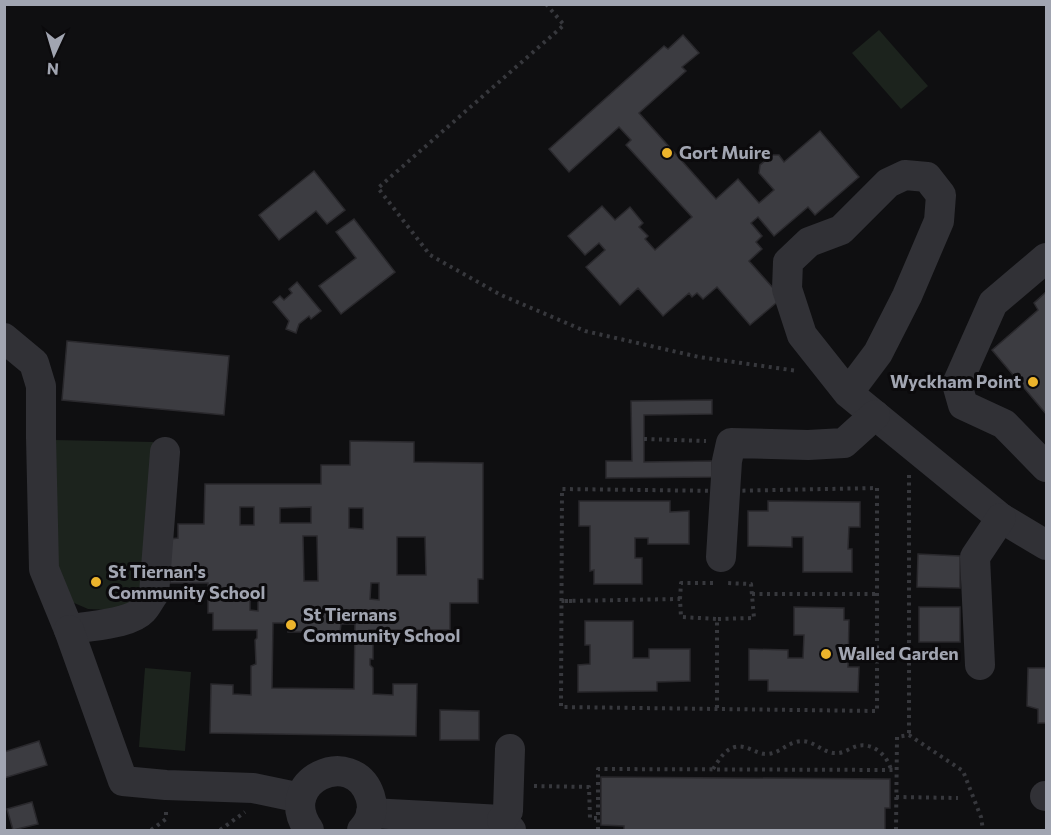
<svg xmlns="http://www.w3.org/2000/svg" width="1051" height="835" font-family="Commissioner,sans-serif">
<rect width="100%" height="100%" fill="#0f0f11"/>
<g fill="#1c231d">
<polygon points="879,30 928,86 901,109 852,53"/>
<polygon points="54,440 153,442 150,568 142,587 127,605 109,610 88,609 72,602 56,566"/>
<polygon points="145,668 191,672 185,751 139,747"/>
</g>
<g fill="#3c3c41" stroke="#2a292d" stroke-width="1.5" fill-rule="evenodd">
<polygon points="683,35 699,53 682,67 686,71 639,113 716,199 738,179 759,203 774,190 759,173 760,165 772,155 779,155 784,162 820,131 859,177 815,215 808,207 774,236 758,217 751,223 762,236 756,242 762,249 749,261 782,298 750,325 717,287 703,299 697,293 692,297 689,293 663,316 638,288 620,305 586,267 605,250 599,243 585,255 568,236 602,206 615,220 630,207 643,223 639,227 648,236 645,239 655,250 692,217 626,145 631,140 619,127 569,172 549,149 664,46 668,49"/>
<polygon points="314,171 345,210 327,224 316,211 279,240 259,215"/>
<polygon points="354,219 395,272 341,314 319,286 356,258 336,232"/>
<polygon points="297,282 321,311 311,319 309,316 299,324 296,333 286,329 289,321 273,302 280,296 284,300 292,293 289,289"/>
<polygon points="1046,292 1046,414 992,350 1038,310 1034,303"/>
<polygon points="67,341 229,356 224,415 62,400"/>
<polygon points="712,400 712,414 644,415 644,462 712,461 712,477 606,478 606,461 632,461 631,401"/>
<path d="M350,441L414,442V462L483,463V579H478V603H450V630H369V640H373V659H370V665L373,668V694L393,695V684H417L416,736L210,733L211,684L233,685V694L251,695V666L256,664L255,640L257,638V630H213V613H208V583H170V539L178,538V524H204L205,484H321V465H350ZM240,507H254V525H240ZM311,507V523H280V508ZM349,508H363V529L349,528ZM303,536H317L318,581H304ZM397,537H425L426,575H397ZM371,583H379V600L370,599ZM250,590H258V611L250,610ZM273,623H288V632H340L341,624H355L354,689L272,688Z"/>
<polygon points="579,501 670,501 670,512 689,511 689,544 648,544 648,538 635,538 635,558 642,558 642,584 594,584 594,570 590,571 590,526 579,526"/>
<polygon points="768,501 860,502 860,527 849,527 848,549 852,549 852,572 803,572 803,537 792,537 792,547 748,546 748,511 768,511"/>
<polygon points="918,554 960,556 960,588 917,587"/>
<polygon points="794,607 844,608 844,620 849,620 848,667 859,667 858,692 768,691 768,680 749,680 749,649 788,650 788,658 803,658 804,635 794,635"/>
<rect x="919" y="607" width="41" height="35"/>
<polygon points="585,621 633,621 633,658 649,658 649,649 690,649 690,681 657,682 657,691 578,692 578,665 590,664 590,645 585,645"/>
<polygon points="1028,668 1046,668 1046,723 1038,723 1038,709 1027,706"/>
<polygon points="440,710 479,711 479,740 440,740"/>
<polygon points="39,741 47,765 4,778 4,752"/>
<polygon points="601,777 890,779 890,808 885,808 885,830 624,830 624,826 601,825"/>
<polygon points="32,802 38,824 13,830 7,809"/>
</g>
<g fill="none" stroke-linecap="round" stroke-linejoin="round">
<g stroke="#37383d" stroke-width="4" stroke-dasharray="3 4.5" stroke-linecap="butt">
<polyline points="546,4 564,25 378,188 430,255 501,295 585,331 699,357 798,371"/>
<polyline points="644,439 706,441"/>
<polyline points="909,475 909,735"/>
<polygon points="877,488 877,711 561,707 562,489 725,491"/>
<polyline points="752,594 876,594"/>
<polyline points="680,599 681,583 717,583"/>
<polyline points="572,601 561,601 680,599 681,617 717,619"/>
<polyline points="717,708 717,619 754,618 751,584 726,583"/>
<path d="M713,769C719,760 724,750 735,747C746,744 756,754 766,754C778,754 785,745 796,742C811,737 822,753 835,753C843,754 850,748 857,746C873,742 888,756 891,770"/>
<polyline points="534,786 589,787 590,818 598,818"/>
<polyline points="896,797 958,798"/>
<polyline points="151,830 166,819 166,809"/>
<polyline points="220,830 245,812"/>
<polyline points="598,830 598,769 896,770"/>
<polyline points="896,830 897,737 909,735 963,771 981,817 983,830"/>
</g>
<g stroke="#313136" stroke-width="30">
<polyline points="1046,258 993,303 957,384 963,405 1004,424 1046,467"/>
<path d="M4,338L34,363L41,386V437L44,569L69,630C89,625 129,625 143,610C147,606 150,599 154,594L165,452"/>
<polyline points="848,393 878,353 907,296 939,221 941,195 927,177 905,175 888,183 841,230 809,242 788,262 787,289 802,335 848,393 1001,518 1046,545"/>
<polyline points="721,557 727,461 731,443 808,445 844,443 875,415"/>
<polyline points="69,630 123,781 166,785 253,788 301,798"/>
<polyline points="980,665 975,557 1001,518"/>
<polyline points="1045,796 1046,796"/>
<polyline points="371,813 502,820 511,830"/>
<polyline points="502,820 508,811 510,749"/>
<path d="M309,830C274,781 353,745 370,796C374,808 371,821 362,830"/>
</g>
</g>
<g fill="#ecb42c" stroke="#0b0a0c" stroke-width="2">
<circle cx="667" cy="153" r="6"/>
<circle cx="1033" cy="382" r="6"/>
<circle cx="96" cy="582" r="6"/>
<circle cx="291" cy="625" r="6"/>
<circle cx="826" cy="654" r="6"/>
</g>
<g text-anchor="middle" stroke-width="6" stroke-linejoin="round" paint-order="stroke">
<g font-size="18" font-weight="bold" fill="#a1a5b1" stroke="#0b0a0c" text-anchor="start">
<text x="679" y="159">Gort Muire</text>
<text x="1021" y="388" text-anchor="end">Wyckham Point</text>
<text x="108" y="578">St Tiernan's<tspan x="108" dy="21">Community School</tspan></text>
<text x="303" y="621">St Tiernans<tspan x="303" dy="21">Community School</tspan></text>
<text x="838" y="660">Walled Garden</text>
</g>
</g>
<rect width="1051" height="835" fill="none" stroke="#a1a5b1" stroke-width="12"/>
<g transform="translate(54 54) rotate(184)" stroke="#0b0a0c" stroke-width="4.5" paint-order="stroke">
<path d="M0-4.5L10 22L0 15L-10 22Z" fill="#a1a5b1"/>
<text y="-9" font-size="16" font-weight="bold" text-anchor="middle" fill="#a1a5b1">N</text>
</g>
</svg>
